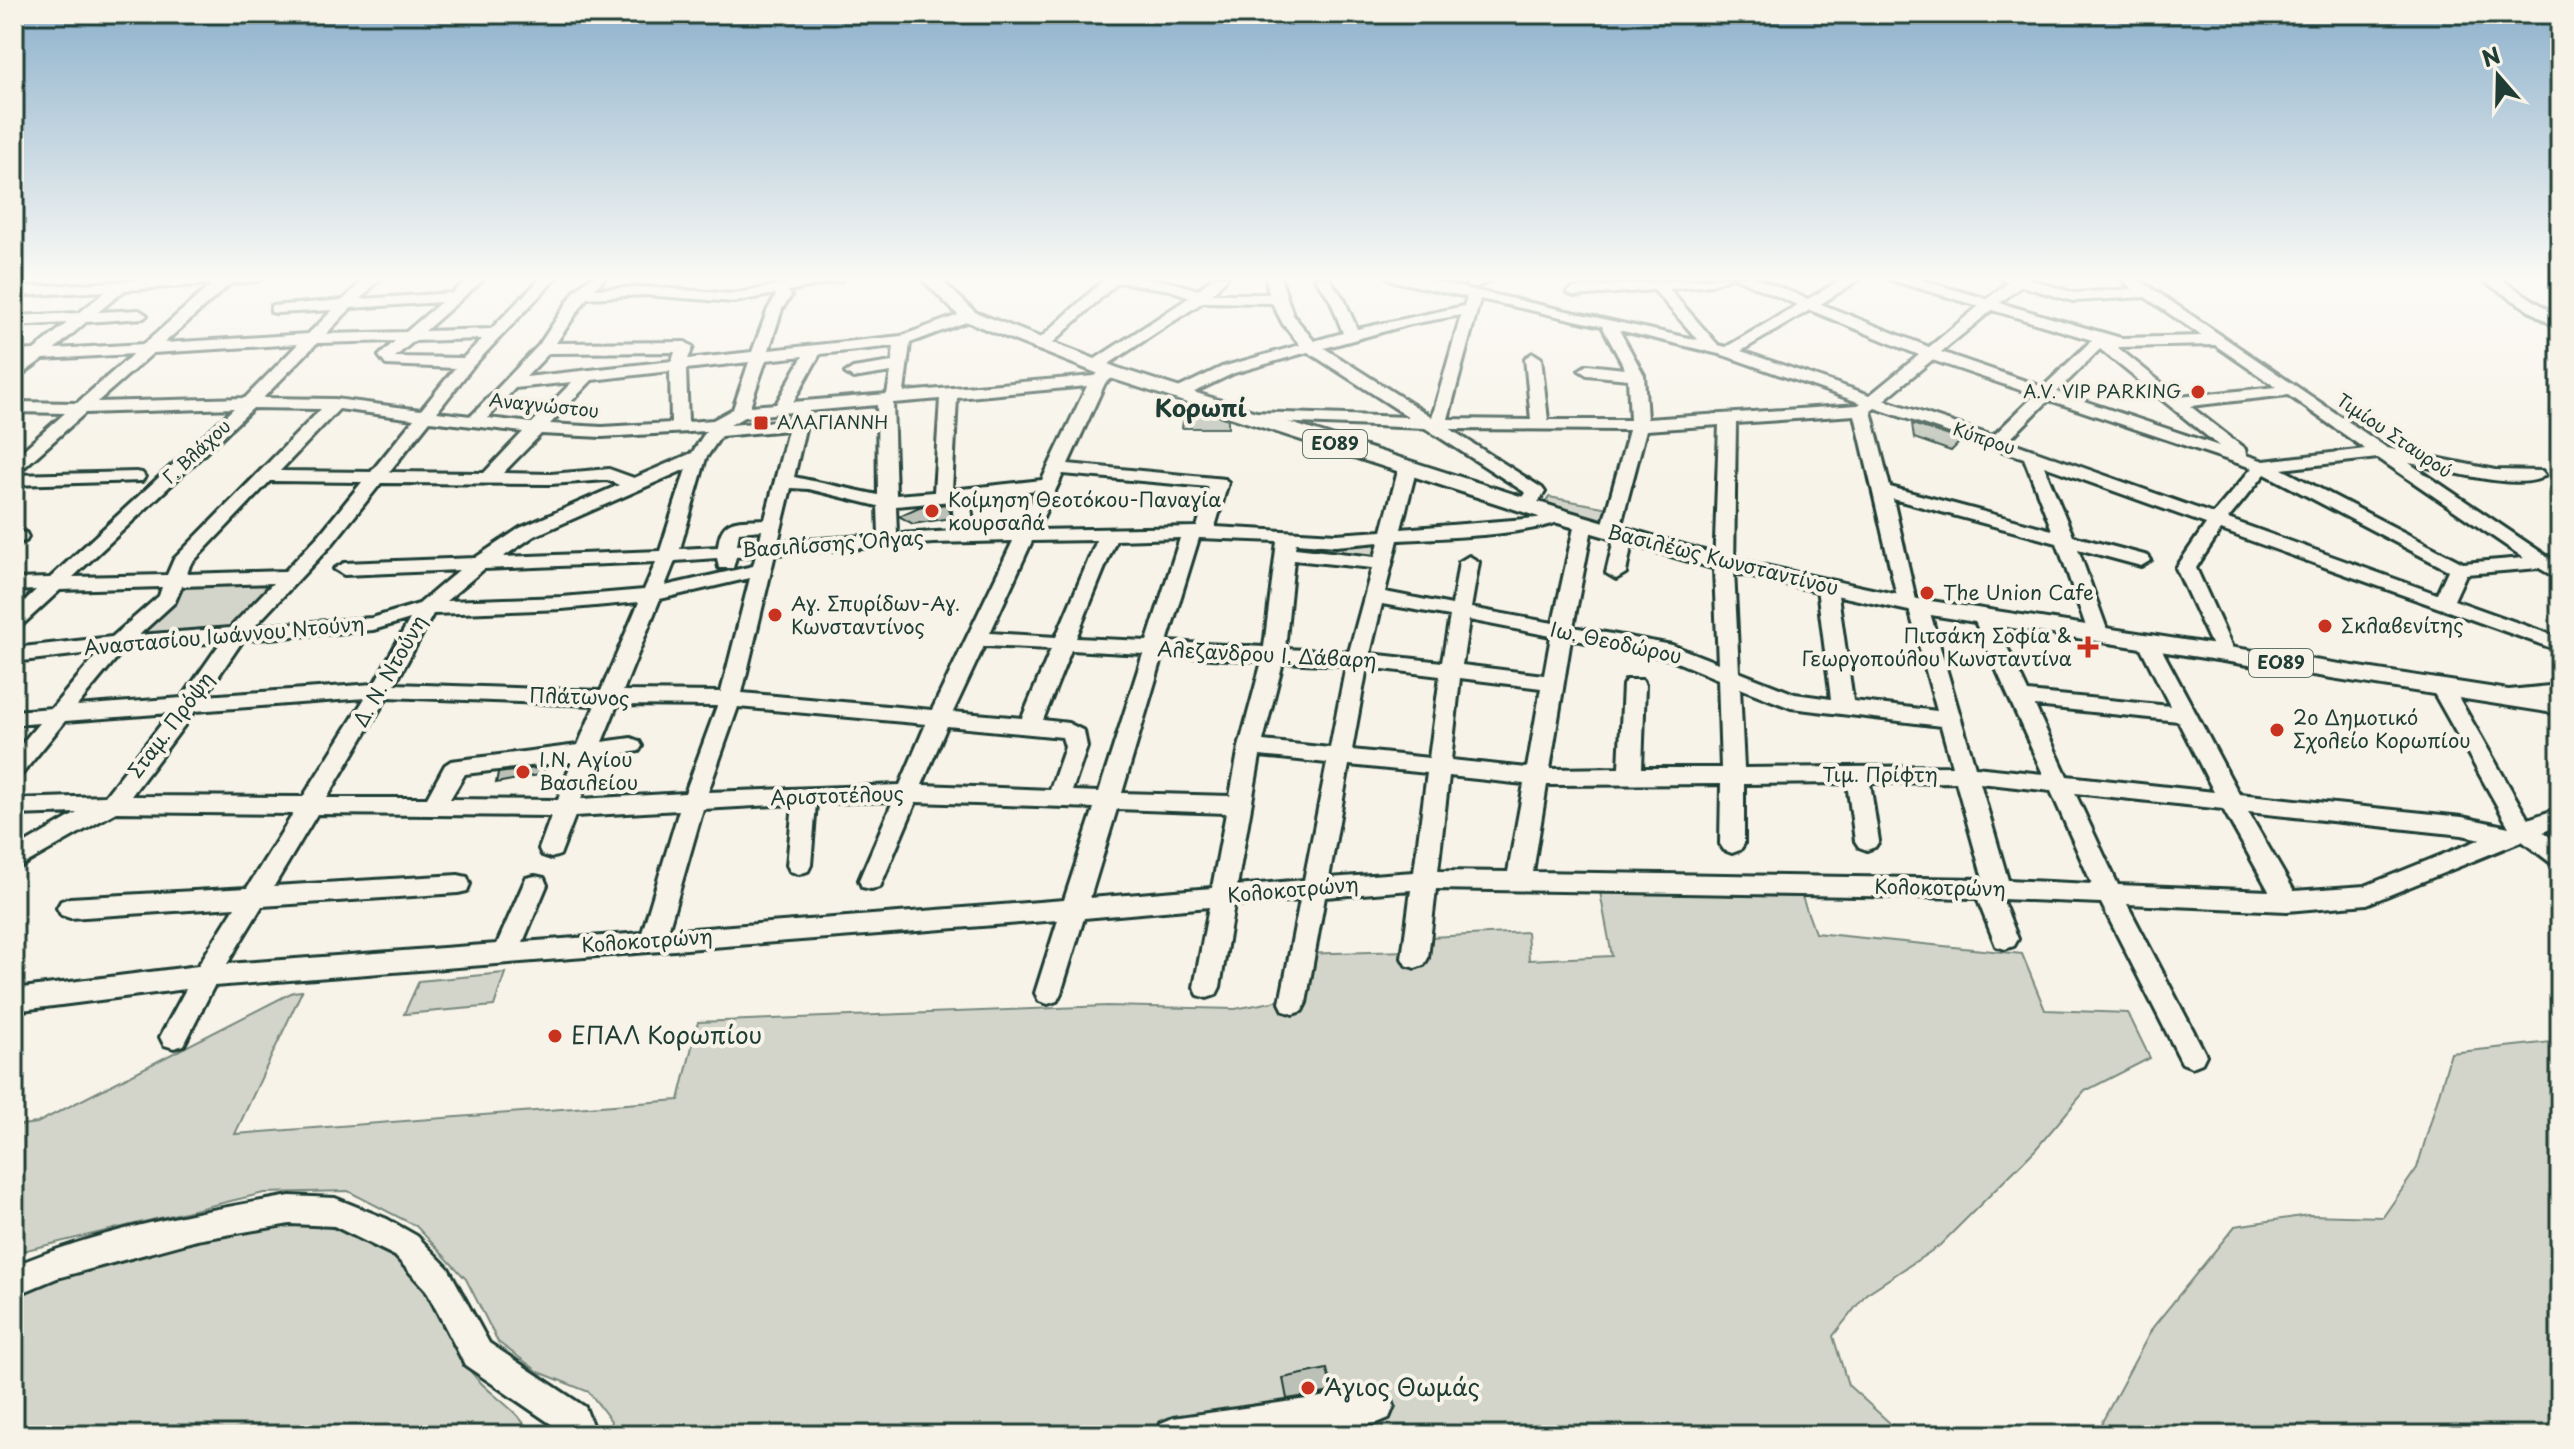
<svg xmlns="http://www.w3.org/2000/svg" width="2574" height="1449" font-family="'Playpen Sans',sans-serif">
<rect width="100%" height="100%" fill="#f7f3e8"/>
<filter id="ink" filterUnits="userSpaceOnUse"><feTurbulence type="fractalNoise" baseFrequency=".0125" numOctaves="2"/><feDisplacementMap in="SourceGraphic" scale="16" xChannelSelector="R" yChannelSelector="G"/><feConvolveMatrix kernelMatrix="1 2 1 2 8 2 1 2 1" color-interpolation-filters="sRGB"/></filter>
<g filter="url(#ink)">
<g fill="#d3d5ca" stroke="#79897f" stroke-width="2">
<polygon points="1549,497 1614,509 1609,526 1543,506"/>
<polygon points="1296,541 1387,541 1382,563 1293,554"/>
<polygon points="278,579 225,634 128,642 185,584"/>
<polygon points="1600,892 1802,897 1815,933 2022,954 2045,1010 2128,1013 2150,1058 2085,1091 2035,1150 1939,1246 1866,1294 1833,1336 1848,1385 1903,1435 608,1435 611,1421 589,1392 539,1372 498,1342 466,1279 416,1226 348,1191 264,1193 14,1253 14,1126 37,1123 293,992 302,991 235,1134 679,1100 698,1022 1107,1006 1235,1009 1287,999 1296,954 1409,951 1411,938 1527,932 1529,960 1612,956"/>
<polygon points="505,973 494,1006 404,1014 419,981"/>
<polygon points="2560,1041 2560,1435 2095,1435 2153,1327 2235,1226 2308,1215 2383,1217 2417,1168 2451,1053"/>
<path d="M313,1223C381,1240 406,1257 442,1318C452,1336 459,1357 472,1373C490,1396 518,1408 531,1435H14V1293L44,1278L211,1231Z"/>
</g>
<g fill="#bbc1b6" stroke="#1f3d34" stroke-width="2">
<polygon points="1184,414 1212,414 1228,419 1228,428 1182,428"/>
<polygon points="1912,424 1962,440 1951,451 1914,438"/>
<polygon points="948,504 951,518 913,524 899,516 919,507"/>
<polygon points="545,767 544,774 496,783 498,773"/>
<polygon points="1327,1369 1332,1392 1287,1399 1283,1378"/>
</g>
<g fill="none" stroke-linecap="round" stroke-linejoin="round">
<defs>
<g id="minor">
<path d="M191,277H265L258,281L231,283L164,343L308,334L333,310L276,313L271,312V306L343,300L366,277H381L361,299L452,293L471,277H486L425,331L491,329L542,277H557L473,366L437,412L471,416L539,345L575,291L590,277H605L595,289L645,287L734,294L817,277H844L842,280L788,291L791,296L782,309L769,350L901,336L964,313H974V319L910,343L904,392L1094,376L1105,369H1117V375L1105,383L1068,464L1225,479L1228,483L1215,527L1336,534L1382,531L1399,467L1408,462L1417,467L1401,529L1537,518L1559,510L1566,512L1568,516C1550,535 1431,538 1398,540L1385,592L1452,605L1459,562L1469,556L1479,562L1471,608L1553,623L1575,523L1584,517L1591,519L1593,523L1573,627L1672,645L1718,663L1714,570L1719,425L1646,430L1619,532H1631L1633,536L1626,573L1616,579L1606,573L1615,535H1603L1601,531L1629,430L1450,429L1542,488L1545,492C1540,500 1535,508 1526,510L1517,505L1526,493L1425,428L1245,421L1243,417L1245,413L1251,412L1409,417L1308,352L1234,373L1184,397H1172V391L1222,367L1300,345L1283,324L1272,303L1203,302L1101,369H1089V363L1190,297L1170,290L1118,282L1046,349H1034L1032,346L1107,277C1139,277 1168,279 1198,290L1213,277H1228L1212,294H1269L1266,277H1280L1293,315L1314,341L1343,333L1330,299L1314,277H1328L1344,299L1357,329L1464,306L1467,297L1394,281L1387,277H1414L1698,340L1654,290L1574,296L1567,292L1574,288L1731,277L1711,285L1669,289L1718,345L1726,347L1797,305L1734,277H1753L1808,299L1846,277H1863L1821,304L1929,347L1979,306L1891,280L1889,277H1911L1987,299L2008,282L1999,277H2030L2029,279L2074,293L2133,289L2119,277H2135L2387,448L2495,470L2542,471L2545,475C2526,494 2436,468 2409,463L2560,565V580L2539,568L2466,574L2454,600L2560,638V651L2221,530L2196,568L2235,654L2232,659H2218L2176,568L2206,524L2044,466L2073,536L2148,556L2151,560L2141,566L2078,549L2109,635L2106,640L2099,641L2089,635L2057,543L1893,499L1916,600L1925,602L1928,606L1975,767L2043,774L1973,617L1983,611L1993,617L2028,692L2170,706L2138,642L2141,637H2155L2239,794L2462,817L2509,827L2431,688L2434,683H2450L2453,688L2528,819L2560,808V825L2543,832L2560,844V866L2551,863L2522,841L2367,904L2287,911L2127,904L2206,1055L2202,1063L2192,1067L2182,1063L2101,903L2002,899L2018,939L2014,946L2005,949L1996,946L1977,898L1436,889L1428,958L1424,965L1415,968L1406,965L1402,958L1411,890L1325,897L1306,1003L1302,1011L1293,1014L1284,1011L1280,1003L1300,900L1234,905L1220,987L1216,995L1207,998L1198,995L1194,987L1209,907L1084,918L1061,993L1057,1001L1048,1004L1039,1001L1035,993L1058,920L214,986L184,1045L174,1048L164,1045L160,1037L186,989L14,1011V989L198,966L235,907L70,918L61,915L57,908L61,901L70,898L247,888L293,814L116,812L14,870V850L77,813L14,815V799L105,796L170,713L65,721L22,774L14,776V753L39,723L14,725V711L52,708L99,652L14,662V648L112,637L159,596L162,587L60,590L21,626L14,628V611L36,590L14,591V579L50,578L234,408L85,413L20,471L14,472V458L65,413L14,412V402L77,403L133,354L43,359L14,380V367L22,360L14,361V351L34,350L67,323L14,326V316L79,313L106,291L14,296V288ZM212,284L144,344L55,349L86,322L144,318L147,315L139,310L98,312L125,290ZM2021,286L2073,301L2145,297L2202,336L2121,338L2000,303ZM775,294L776,296L768,309L752,352L688,359L693,347L685,342L556,343L587,298L645,295L734,302ZM1480,299L1602,326L1625,369L1587,365L1579,370L1587,375L1628,379L1630,420H1548L1541,358L1533,353L1525,358L1531,420L1448,419ZM441,302L406,332L326,334L351,308ZM1810,310L1919,355L1870,395L1741,351ZM1992,310L2092,340L2043,387L1941,352ZM1461,315L1432,417L1324,348L1411,324ZM1619,330L1723,355L1861,403L1858,405L1647,419L1644,375ZM482,339L463,358L395,357L414,341ZM395,341L379,356L386,365L455,368L421,410L335,399L263,398L317,343ZM298,344L245,398L97,402L153,353ZM2215,345L2276,387L2179,397L2117,347ZM894,346L892,362L853,368L845,373L853,378L891,372L887,394L793,402L820,354ZM2100,349L2219,446L2057,392ZM675,352L672,361L526,377L549,353ZM803,356L776,404L750,406L766,360ZM1932,360L2035,395L1993,436L1884,400ZM749,362L733,409L713,420L688,422L686,369ZM670,371L671,423L602,427L550,424L592,380ZM572,382L532,423L488,418L515,388ZM1087,386L1042,480L952,490L957,398ZM2288,395L2365,449L2264,461L2246,455L2245,449L2190,406ZM940,399L934,492L896,495L893,403ZM2049,400L2252,468L2213,514L2008,441ZM877,405L878,495L794,477L809,411ZM253,408L321,409L174,559L167,575L73,577ZM1875,408L2024,458L2052,530L1890,487L1871,411ZM339,409L414,419L371,472L280,471ZM792,412L790,420L730,425L744,417ZM1855,415L1896,592L1899,608L1909,609L1937,711L1853,701L1837,588L1827,582L1817,588L1831,699L1795,694L1739,672L1734,570L1736,423ZM430,421L523,432L484,473L389,472ZM788,430L765,519C739,521 721,515 718,547L680,549L706,458L721,436ZM706,431L692,453L634,478L609,469L551,474L503,473L541,434L602,437ZM2378,458L2524,558L2463,563L2282,469ZM686,469L660,551L503,557L534,536ZM1063,474L1209,487L1197,527L1037,530ZM2265,474L2448,570L2437,594L2228,519ZM607,480L619,485L520,528L475,558L344,563L334,569L344,575L459,570L419,604L372,618L255,626L334,542L381,483L551,484ZM270,481L362,482L320,534L285,571L187,574L190,565ZM791,488L809,489L878,506L879,535L778,542ZM1037,490L1018,530L974,531L970,498ZM952,501L955,531L897,534L896,506ZM762,530L759,544L737,545L739,532ZM1180,538L1147,641L1076,638L1116,540ZM1199,538L1277,541L1264,647L1167,642ZM1097,540L1056,637L990,633L1032,541ZM1013,541L932,710L742,693L775,554L934,543ZM1379,542L1375,557L1295,548L1296,543L1336,546ZM756,555L753,566L665,586L675,561L717,558L719,568H733L736,557ZM1294,560L1372,568L1349,652L1285,649ZM656,562L644,590L562,597L446,601L484,569ZM750,578L721,692L623,691L660,599ZM273,583L230,628L139,635L175,602L182,586ZM639,602L601,691L395,684L433,614L562,609ZM1382,604L1450,616L1442,662L1370,654ZM410,619L374,684L205,696L243,640L373,630ZM1469,620L1551,636L1544,675L1462,665ZM1571,639L1667,658L1718,679L1721,768H1642L1645,685L1642,680H1626L1623,685L1619,768L1550,769ZM221,642L182,698L77,706L124,649ZM984,646L1051,649L1022,718L953,712ZM1071,650L1143,654L1099,792L1072,791L1087,747L1084,731L1068,723L1043,720ZM1163,655L1262,661L1239,747L1230,796L1122,793ZM1283,662L1346,665L1330,748L1263,741ZM1367,667L1440,676L1429,758L1352,750ZM1460,678L1541,688L1527,768L1451,760ZM1740,688L1791,708L1941,726L1952,766L1744,768ZM387,697L595,705L578,745L451,761L445,765L427,798H327ZM365,698L303,797L131,796L195,711ZM617,705L717,706L685,793L581,799L596,758L639,751L642,746L639,741L631,738L602,742ZM2035,706L2178,721L2214,792L2067,776ZM738,707L926,724L900,785L708,792ZM947,726L1062,737L1065,747L1050,790L922,785ZM1260,756L1327,763L1304,880L1237,886ZM572,761L558,800L450,799L465,774ZM1349,765L1427,773L1414,872L1329,878ZM1449,776L1524,784L1508,872L1438,871ZM1956,782L1983,879L1533,872L1547,785L1721,784L1720,844L1724,850L1732,853L1740,850L1744,844V784L1847,783L1855,841L1859,847L1867,850L1875,847L1879,841L1870,783ZM1980,783L2051,791L2092,884L2008,880ZM2075,793L2223,809L2269,891L2118,885ZM893,801L859,880L862,887L871,889L880,887L883,880L916,802L1094,808L1064,900L668,931L703,809L793,804L787,865L790,871L799,874L808,871L811,865L816,803ZM1117,809L1226,813L1212,888L1090,898ZM679,810L642,933L523,942L547,885L544,878L535,876L526,878L497,944L227,964L262,906L458,893L467,891L470,884L467,877L458,875L274,886L317,814L551,816L539,849L542,855L551,858L560,855L575,816ZM2248,812L2462,835L2481,839L2365,886L2294,891Z"/>
<polygon points="1478,277 1497,277 1477,287 1467,287 1467,281"/>
<polygon points="136,472 142,473 145,477 142,481 14,485 14,475"/>
<polygon points="14,531 26,533 28,537 26,541 14,543"/>
<polygon points="2560,685 2560,699 2509,704 2501,702 2498,697 2501,692 2509,690"/>
<path d="M290,1196L335,1198L387,1219L417,1236L448,1268L489,1343L585,1407L596,1435H562L560,1430L465,1365L426,1290L395,1256L334,1226L290,1224L197,1240L57,1278L14,1296V1266C101,1229 197,1212 290,1196Z"/>
<polygon points="1377,1389 1389,1394 1394,1406 1389,1418 1377,1423 1292,1435 1156,1435 1161,1423 1173,1418"/>
</g>
<g id="major">
<polygon points="920,277 938,277 975,312 1118,368 1567,511 1728,558 1918,599 2560,698 2560,714 1918,613 1716,569 1551,521 1104,376 963,320"/>
<polygon points="2477,277 2497,277 2560,317 2560,330"/>
</g>
</defs>
<use href="#minor" stroke="#1f3d34" stroke-width="6"/>
<use href="#major" stroke="#1f3d34" stroke-width="6"/>
<use href="#minor" fill="#f7f3e8" fill-rule="evenodd"/>
<use href="#major" fill="#f7f3e8" fill-rule="evenodd"/>
</g>
</g>
<linearGradient id="sky" x2="0" y2="1"><stop stop-color="#8db1cc"/><stop offset="0.58" stop-color="#fbfaf5"/><stop offset="1" stop-color="#fbfaf5" stop-opacity="0"/></linearGradient>
<rect width="2574" height="480" fill="url(#sky)"/>
<g fill="#c8321e" stroke="#f7f3e8" stroke-width="3">
<circle cx="2198" cy="392" r="8"/>
<rect x="753" y="415" width="16" height="16" rx="4"/>
<circle cx="932" cy="511" r="8"/>
<circle cx="1927" cy="593" r="8"/>
<circle cx="775" cy="615" r="8"/>
<circle cx="2325" cy="626" r="8"/>
<path d="M2084 635h8v8h8v8h-8v8h-8v-8h-8v-8h8z"/>
<circle cx="2277" cy="730" r="8"/>
<circle cx="523" cy="772" r="8"/>
<circle cx="555" cy="1036" r="8"/>
<circle cx="1308" cy="1388" r="8"/>
</g>
<g text-anchor="middle" stroke-width="8" stroke-linejoin="round" paint-order="stroke">
<g font-size="18" fill="#1f3d34" stroke="#f7f3e8" text-anchor="end">
<text x="2182" y="398">A.V. VIP PARKING</text>
<text x="777" y="429" text-anchor="start">ΑΛΑΓΙΑΝΝΗ</text>
</g>
<g font-size="18" fill="#1f3d34" stroke="#f7f3e8">
<text transform="translate(544 406) rotate(6)" y="6">Αναγνώστου</text>
<text transform="translate(2394 436) rotate(34)" y="6">Τιμίου Σταυρού</text>
<text transform="translate(1984 439) rotate(19)" y="6">Κύπρου</text>
<text transform="translate(197 452) rotate(-43)" y="6">Γ. Βλάχου</text>
</g>
<g fill="#f7f3e8" stroke="#60746a" stroke-width="2">
<rect x="1303" y="430" width="64" height="28" rx="6"/>
<rect x="2249" y="649" width="64" height="28" rx="6"/>
</g>
<g font-size="18" font-weight="bold" fill="#1f3d34">
<text x="1335" y="450">ΕΟ89</text>
<text x="2281" y="669">ΕΟ89</text>
</g>
<g font-size="20" fill="#1f3d34" stroke="#f7f3e8" text-anchor="start">
<text x="948" y="507">Κοίμηση Θεοτόκου-Παναγία<tspan x="948" dy="23">κουρσαλά</tspan></text>
<text x="1943" y="600">The Union Cafe</text>
<text x="791" y="611">Αγ. Σπυρίδων-Αγ.<tspan x="791" dy="23">Κωνσταντίνος</tspan></text>
<text x="2341" y="633">Σκλαβενίτης</text>
<text x="2072" y="643" text-anchor="end">Πιτσάκη Σοφία &amp;<tspan x="2072" dy="23">Γεωργοπούλου Κωνσταντίνα</tspan></text>
<text x="2293" y="725">2ο Δημοτικό<tspan x="2293" dy="23">Σχολείο Κορωπίου</tspan></text>
<text x="539" y="767">Ι.Ν. Αγίου<tspan x="539" dy="23">Βασιλείου</tspan></text>
</g>
<g font-size="20" fill="#1f3d34" stroke="#f7f3e8">
<text transform="translate(833 544) rotate(-4)" y="7">Βασιλίσσης Όλγας</text>
<text transform="translate(1723 560) rotate(14)" y="7">Βασιλέως Κωνσταντίνου</text>
<text transform="translate(224 636) rotate(-5)" y="7">Αναστασίου Ιωάννου Ντούνη</text>
<text transform="translate(1616 643) rotate(12)" y="7">Ιω. Θεοδώρου</text>
<text transform="translate(1267 655) rotate(3)" y="7">Αλεζανδρου Ι. Δάβαρη</text>
<text transform="translate(390 671) rotate(-60)" y="7">Δ. Ν. Ντούνη</text>
<text transform="translate(579 697) rotate(2)" y="7">Πλάτωνος</text>
<text transform="translate(171 725) rotate(-53)" y="7">Σταμ. Πρόψη</text>
<text x="1880" y="782">Τιμ. Πρίφτη</text>
<text transform="translate(837 796) rotate(-2)" y="7">Αριστοτέλους</text>
<text transform="translate(1940 888) rotate(1)" y="7">Κολοκοτρώνη</text>
<text transform="translate(1293 890) rotate(-5)" y="7">Κολοκοτρώνη</text>
<text transform="translate(647 941) rotate(-4)" y="7">Κολοκοτρώνη</text>
</g>
<g font-size="24" font-weight="bold" fill="#1f3d34" stroke="#f7f3e8">
<text x="1201" y="417">Κορωπί</text>
</g>
<g font-size="24" fill="#1f3d34" stroke="#f7f3e8" text-anchor="start">
<text x="571" y="1044">ΕΠΑΛ Κορωπίου</text>
<text x="1324" y="1396">Άγιος Θωμάς</text>
</g>
</g>
<rect width="2574" height="1449" fill="none" stroke="#f7f3e8" stroke-width="48"/>
<rect x="24" y="24" width="2526" height="1401" fill="none" stroke="#1f3d34" stroke-width="3" filter="url(#ink)"/>
<g transform="translate(2498 76) rotate(340)" stroke="#f7f3e8" stroke-width="6" paint-order="stroke">
<path d="M0-6L14 30L0 20L-14 30Z" fill="#1f3d34"/>
<text y="-12" font-size="22" font-weight="bold" text-anchor="middle" fill="#1f3d34">N</text>
</g>
</svg>
